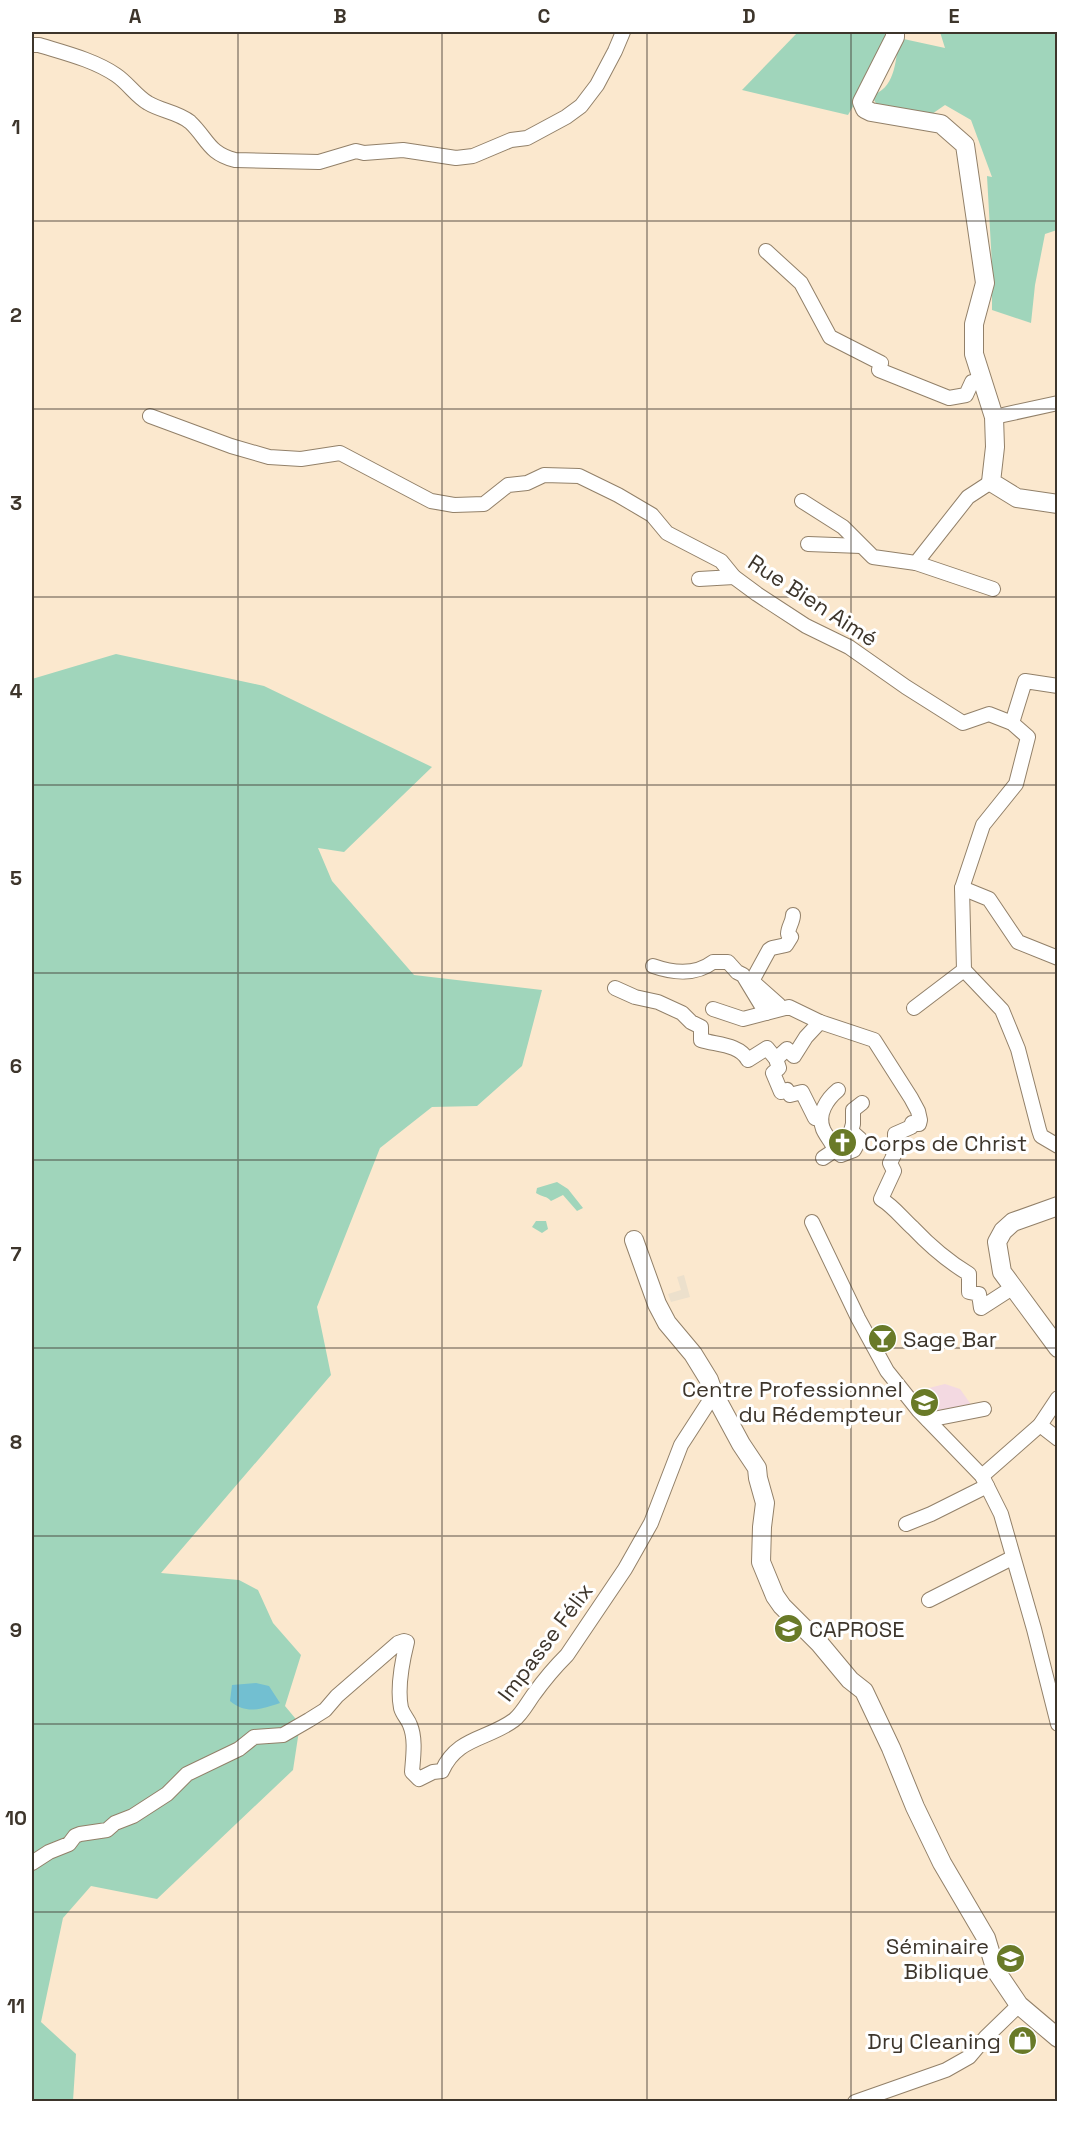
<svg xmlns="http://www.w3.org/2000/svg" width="1089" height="2133" font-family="'Space Grotesk',sans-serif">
<rect width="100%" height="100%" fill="#fbe8ce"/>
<polygon fill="#ece0cc" points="684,1275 690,1297 671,1302 668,1294 681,1290 677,1277"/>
<polygon fill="#f3d9e1" points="945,1384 960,1389 972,1406 931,1414 913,1392"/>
<g fill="#a0d5bb">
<polygon points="798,32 891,32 872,74 848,115 742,90"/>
<path d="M940,32H1057V230L1045,234L1035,285L1031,323L992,310V265L987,176L992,177L971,120L945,105L929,116L877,105L874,100L875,94C896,86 896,57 899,38L945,48Z"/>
<polygon points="116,654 264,686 432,767 344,852 318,848 332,881 414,975 542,990 522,1066 477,1106 432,1107 380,1148 317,1307 331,1375 161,1573 239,1580 258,1590 273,1623 301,1655 285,1706 300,1724 293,1770 157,1899 91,1886 63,1918 41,2022 76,2054 73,2101 32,2102 32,679"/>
<path d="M557,1182L568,1189L583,1208L577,1211L563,1195L551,1201C547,1196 542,1197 536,1193L537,1188Z"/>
<polygon points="536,1221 546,1221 548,1229 542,1233 532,1227"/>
</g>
<path fill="#72bfd1" d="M256,1683L269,1686L280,1703C261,1709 247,1715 230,1701L232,1685Z"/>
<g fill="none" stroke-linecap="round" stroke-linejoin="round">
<defs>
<g id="minor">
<path d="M32,45H39C65,53 94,60 116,75C128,83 136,96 148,103C161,111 178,112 190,122C208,139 208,153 235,160L319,162L356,151L364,153L403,150L456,158L473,156L511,140L527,138L566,117L581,106L597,85L615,51L623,32"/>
<polyline points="766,251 801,283 830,337 881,363 879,370 949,398 966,395 972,382 984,381"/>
<polyline points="150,416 231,446 269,457 301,459 340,453 431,501 454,505 484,504 508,485 527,483 544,475 579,476 618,495 652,515 667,533 721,561 734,577 757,594 806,626 849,647 906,687 963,723 989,714 1012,723 1028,737 1016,784 983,825 962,888 964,970 1002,1010 1018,1049 1039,1130 1041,1136 1058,1146"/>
<polyline points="994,417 1058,403"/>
<polyline points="802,501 843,527 873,557 916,563 968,497 991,482"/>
<polyline points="808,544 861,546"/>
<polyline points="916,563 993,589"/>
<polyline points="699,579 734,577"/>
<polyline points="1012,723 1025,681 1058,686"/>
<polyline points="962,888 989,899 1018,942 1058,958"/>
<path d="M653,966C673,973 696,975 713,962H728L737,972L743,975L766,1013"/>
<path d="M615,988L635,997L658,1002L682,1013L691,1022L701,1027V1040C717,1045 739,1044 748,1060L767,1048L776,1059L779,1068L773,1073L781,1092L787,1090L790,1095L802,1092L815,1118L821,1116"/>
<polyline points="914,1008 964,970"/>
<path d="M713,1009L743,1019L789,1007L820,1022L874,1040L911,1098L918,1111L920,1120L919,1124L912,1123L911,1127L895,1134V1141L891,1149L895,1153L890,1163L894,1171L881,1199C893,1206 902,1218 913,1228C929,1245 949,1262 969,1274V1292L979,1294L981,1308L1012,1288"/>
<path d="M778,1009L779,1005L752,981L769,950L772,948L786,945L791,937L788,934C788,927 793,922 793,915"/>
<polyline points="776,1059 787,1049 794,1056 806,1037 820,1022"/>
<polyline points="835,1150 841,1155 854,1150 860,1139 851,1131 853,1124 853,1110 862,1103"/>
<path d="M823,1158L835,1150C832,1142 826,1136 823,1129C817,1114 827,1099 838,1090"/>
<polyline points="812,1222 858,1318 887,1371 919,1411 982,1476 1001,1514 1034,1629 1058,1724"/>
<polyline points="928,1420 984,1409"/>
<polyline points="1040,1425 1058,1439"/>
<polyline points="982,1476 1040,1425 1058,1398"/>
<polyline points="906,1524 931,1514 987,1486"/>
<polyline points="929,1600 1012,1558"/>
<path d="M32,1863L49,1852L69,1844L75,1836L80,1834L107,1830L115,1823L133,1816L167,1794L187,1774L239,1749L254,1737L283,1735L309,1720L325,1710L337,1696L398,1643L404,1641L407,1642C402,1662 397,1688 401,1708C403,1715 408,1719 410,1725C416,1739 413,1758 412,1772L419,1779L433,1772L442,1771C457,1737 487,1740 514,1720C522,1714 528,1702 534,1694C544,1680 555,1667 567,1655L625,1569L651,1523L681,1445L714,1394"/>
<polyline points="855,2102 946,2070 969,2057 986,2037 1019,2005"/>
</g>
<g id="tertiary">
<polyline points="895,32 895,37 862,102 865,109 871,112 941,124 965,145 985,283 974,324 974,354 994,417 995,447 991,482 1017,498 1058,504"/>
<polyline points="1058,1206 1013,1222 1003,1231 997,1242 1002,1272 1058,1348"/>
<polyline points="634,1240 657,1304 667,1323 693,1354 709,1380 714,1394 741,1444 757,1468 758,1478 765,1503 762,1527 761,1562 775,1596 782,1606 820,1644 850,1680 864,1691 891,1748 915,1807 942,1863 986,1938 996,1971 1019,2005 1058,2038"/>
</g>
</defs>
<use href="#minor" stroke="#928069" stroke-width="16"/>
<use href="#tertiary" stroke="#928069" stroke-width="20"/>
<use href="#minor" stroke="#fff" stroke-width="14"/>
<use href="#tertiary" stroke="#fff" stroke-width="18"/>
</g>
<path fill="none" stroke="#3d352b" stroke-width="1.5" stroke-opacity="0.55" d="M238,32V2102M442,32V2102M647,32V2102M851,32V2102M32,221H1058M32,409H1058M32,597H1058M32,785H1058M32,973H1058M32,1160H1058M32,1348H1058M32,1536H1058M32,1724H1058M32,1912H1058"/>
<defs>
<symbol id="church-disc" viewBox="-11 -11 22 22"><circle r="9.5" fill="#697a28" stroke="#fff"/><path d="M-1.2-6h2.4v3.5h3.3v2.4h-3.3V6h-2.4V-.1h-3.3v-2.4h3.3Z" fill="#fff"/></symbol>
<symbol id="bar-disc" viewBox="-11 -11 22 22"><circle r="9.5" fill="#697a28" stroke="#fff"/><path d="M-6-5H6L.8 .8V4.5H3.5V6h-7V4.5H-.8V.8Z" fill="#fff"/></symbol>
<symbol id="university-disc" viewBox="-11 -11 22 22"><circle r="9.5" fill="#697a28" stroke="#fff"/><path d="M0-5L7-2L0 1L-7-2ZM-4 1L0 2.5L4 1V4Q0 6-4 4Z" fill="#fff"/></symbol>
<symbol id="shop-disc" viewBox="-11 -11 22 22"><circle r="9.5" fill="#697a28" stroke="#fff"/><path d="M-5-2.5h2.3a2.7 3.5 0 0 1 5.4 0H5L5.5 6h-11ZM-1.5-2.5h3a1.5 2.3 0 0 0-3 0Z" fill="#fff"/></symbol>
</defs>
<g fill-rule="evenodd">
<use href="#church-disc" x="826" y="1126" width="33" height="33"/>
<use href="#bar-disc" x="866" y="1322" width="33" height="33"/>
<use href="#university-disc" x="908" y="1386" width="33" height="33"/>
<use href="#university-disc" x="772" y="1612" width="33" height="33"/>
<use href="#university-disc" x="994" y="1942" width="33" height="33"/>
<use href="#shop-disc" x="1006" y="2024" width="33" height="33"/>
</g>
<g text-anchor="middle" stroke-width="6" stroke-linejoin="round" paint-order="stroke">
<g font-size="22" fill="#3d352b" stroke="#fff">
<text transform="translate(813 600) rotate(33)" y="8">Rue Bien Aimé</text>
<text transform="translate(545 1642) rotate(-53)" y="8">Impasse Félix</text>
</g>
<g font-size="22" fill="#3d352b" stroke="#fff" text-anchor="start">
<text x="864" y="1151">Corps de Christ</text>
<text x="903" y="1347">Sage Bar</text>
<text x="903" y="1397" text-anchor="end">Centre Professionnel<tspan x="903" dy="25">du Rédempteur</tspan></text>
<text x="809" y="1637">CAPROSE</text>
<text x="989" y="1954" text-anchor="end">Séminaire<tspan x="989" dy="25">Biblique</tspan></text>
<text x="1001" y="2049" text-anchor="end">Dry Cleaning</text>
</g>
</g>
<rect width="1089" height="2133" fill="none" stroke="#ffffff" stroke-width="66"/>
<rect x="33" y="33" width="1023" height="2067" fill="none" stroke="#3d352b" stroke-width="2"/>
<g font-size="20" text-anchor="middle" font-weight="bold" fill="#3d352b">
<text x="135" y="23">A</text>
<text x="340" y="23">B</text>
<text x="544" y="23">C</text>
<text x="749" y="23">D</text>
<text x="954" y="23">E</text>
<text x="16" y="134">1</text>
<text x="16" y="322">2</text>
<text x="16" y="510">3</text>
<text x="16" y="698">4</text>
<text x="16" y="885">5</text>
<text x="16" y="1073">6</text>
<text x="16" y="1261">7</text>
<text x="16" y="1449">8</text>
<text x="16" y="1637">9</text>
<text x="16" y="1825">10</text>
<text x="16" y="2013">11</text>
</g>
</svg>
